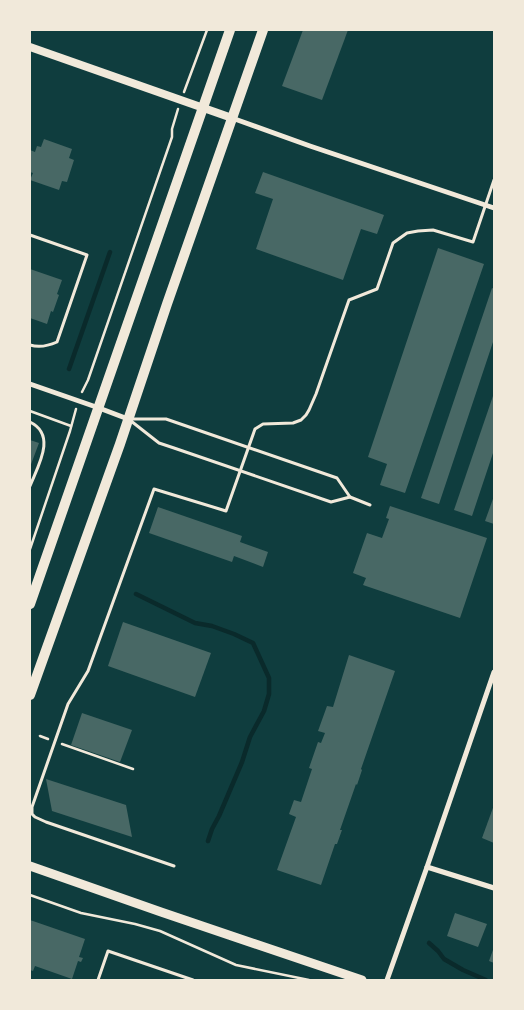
<svg xmlns="http://www.w3.org/2000/svg" width="524" height="1010" font-family="'Nunito Sans',sans-serif">
<rect width="100%" height="100%" fill="#0f3d3e"/>
<g fill="none" stroke-linecap="round" stroke-linejoin="round">
<g stroke="#0a2a2b" stroke-width="4.5">
<polyline points="69,369 110,252"/>
<polyline points="136,594 195,623 212,626 234,634 253,643 269,678 269,694 264,711 250,737 242,762 219,816 212,829 208,841"/>
<polyline points="429,943 438,951 444,959 463,970 486,980"/>
</g>
</g>
<g fill="#486865">
<polygon points="303,30 348,30 322,100 282,86"/>
<polygon points="44,139 72,149 69,158 74,160 67,182 62,181 59,190 30,180 33,173 30,172 30,150 35,152 37,146 41,147"/>
<polygon points="263,172 384,215 377,234 361,229 343,280 256,249 273,199 255,193"/>
<polygon points="438,248 484,264 405,493 380,485 387,464 368,457"/>
<polygon points="30,269 62,280 57,294 59,295 53,312 51,311 47,324 30,318"/>
<polygon points="492,288 494,289 494,339 439,504 421,498"/>
<polygon points="494,393 494,450 472,516 454,510"/>
<polygon points="30,440 39,443 30,467"/>
<polygon points="494,496 494,524 485,521"/>
<polygon points="390,506 487,538 460,618 363,585 366,578 353,573 367,533 382,538 389,519 386,518"/>
<polygon points="158,507 242,536 240,542 268,552 263,567 234,556 232,562 149,533"/>
<polygon points="123,622 211,653 195,697 108,666"/>
<polygon points="349,655 395,671 361,769 362,770 357,785 356,784 340,830 342,830 337,844 335,844 321,885 277,870 296,817 289,814 294,800 301,802 312,769 309,768 318,742 321,743 325,733 318,731 327,706 333,707"/>
<polygon points="82,713 132,730 120,762 71,745"/>
<polygon points="46,779 126,805 132,837 52,811"/>
<polygon points="494,805 494,843 482,838"/>
<polygon points="455,913 487,924 478,947 447,936"/>
<polygon points="30,920 85,939 79,957 83,958 81,962 78,961 72,979 35,966 33,971 30,970"/>
<polygon points="494,947 494,963 489,961"/>
</g>
<g fill="none" stroke-linecap="round" stroke-linejoin="round">
<g stroke="#f1e9da" stroke-width="2.5">
<polyline points="184,92 207,30"/>
<polyline points="82,392 88,380 172,137 172,129 178,109"/>
<polyline points="30,411 71,426"/>
<polyline points="30,549 70,431 76,409"/>
<polyline points="40,736 48,739"/>
<polyline points="62,744 133,769"/>
<polyline points="30,895 81,913 135,924 160,931 236,965 309,980"/>
</g>
<g stroke="#f1e9da" stroke-width="3">
<path d="M30,235L87,255L57,342C48,346 40,348 30,345"/>
<polyline points="131,419 166,419 337,478 350,497 370,505"/>
<polyline points="131,421 159,443 174,448 331,502 350,497"/>
<path d="M30,422C57,435 38,466 30,486"/>
<polyline points="174,866 46,822 35,817 32,814 32,807 68,704 88,671 154,489 226,511 255,429 263,424 293,423 301,420 306,415 309,410 316,394 349,300 377,289 393,243 407,233 418,231 433,230 473,242 494,180"/>
<polyline points="98,980 108,951 193,980"/>
</g>
<g stroke="#f1e9da" stroke-width="5">
<polyline points="232,118 310,146 494,208"/>
<polyline points="30,384 99,408 128,419"/>
<polyline points="427,867 494,888"/>
<polyline points="387,980 427,867 494,672"/>
</g>
<polyline stroke="#f1e9da" stroke-width="8" points="30,47 232,118"/>
<polyline stroke="#f1e9da" stroke-width="9" points="30,866 161,912 362,980"/>
<g stroke="#f1e9da" stroke-width="10">
<polyline points="30,604 230,30"/>
<polyline points="30,695 120,444 167,304 263,30"/>
</g>
</g>
<rect width="524" height="1010" fill="none" stroke="#f1e9da" stroke-width="62"/>
</svg>
